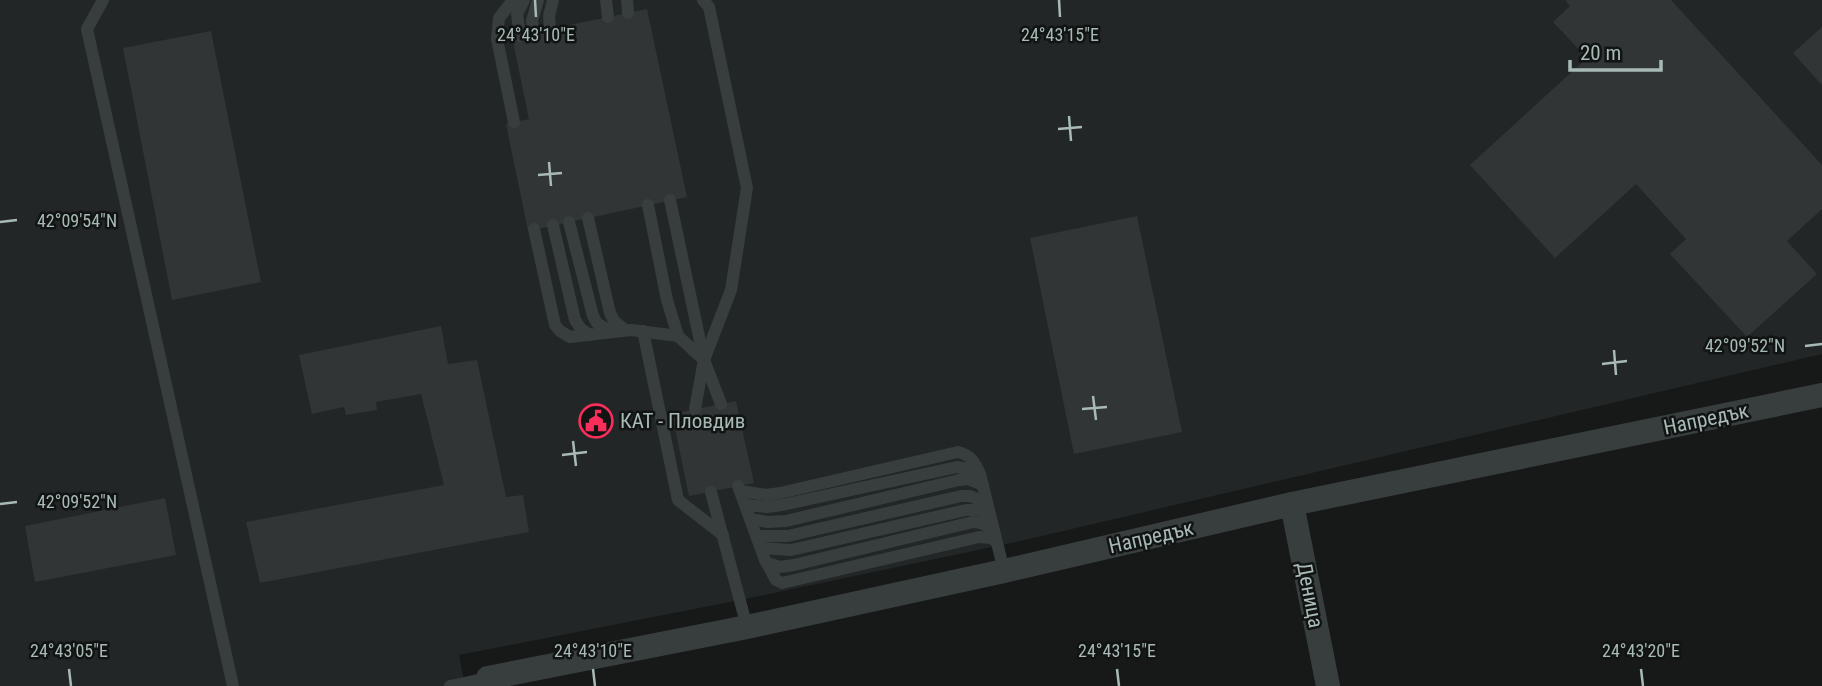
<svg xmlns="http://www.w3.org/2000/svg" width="1822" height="686" font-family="'Roboto Condensed',sans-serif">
<rect width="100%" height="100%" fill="#171919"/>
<polygon fill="#232626" points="0,0 1822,0 1822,354 1016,542 740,600 459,655 465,686 0,686"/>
<g fill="#323535">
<polygon points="1565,0 1671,0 1822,165 1822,209 1787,241 1817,274 1747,337 1670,254 1686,239 1636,184 1555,258 1470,165 1587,58 1553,22 1570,6"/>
<polygon points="647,9 687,197 528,231 506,124 529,119 512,37"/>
<polygon points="1822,27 1822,85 1793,53"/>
<polygon points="211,31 261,282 172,300 123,48"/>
<polygon points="1137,216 1182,432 1074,454 1030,238"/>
<polygon points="441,326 448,364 477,360 506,497 523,495 529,532 260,583 246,522 444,485 421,394 376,402 377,410 346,415 344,407 312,414 299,355"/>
<polygon points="736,401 754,483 689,496 672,414"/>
<polygon points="165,498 176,555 35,582 25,526"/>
</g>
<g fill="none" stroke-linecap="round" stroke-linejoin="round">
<g stroke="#383e3e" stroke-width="12">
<polyline points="103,0 87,29 233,686"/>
<polyline points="513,0 499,18 497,39 514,122"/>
<polyline points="606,0 608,17"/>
<polyline points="627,0 628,13"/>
<polyline points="550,29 549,16 553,0"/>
<polyline points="534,32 532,21 538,0"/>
<polyline points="520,36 517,14 524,0"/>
<polyline points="670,200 704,360 721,404"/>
<polyline points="648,205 667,300 678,336 704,360"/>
<polyline points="588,218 610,313 614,321 625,330"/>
<polyline points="569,222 593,316 597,323 610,331"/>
<polyline points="553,225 575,320 581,329 590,335"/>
<polyline points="534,229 555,325 560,331 570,337 631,330 678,336"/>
<polyline points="643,331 678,500 723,535"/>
<polyline points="695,409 704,360 731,290 747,188 709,7 703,0"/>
<polyline points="738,486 765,560 776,580 782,583 979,537 991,538 996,541"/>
<path d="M740,491L766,495L780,493L958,452C971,455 975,463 980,474L1004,571"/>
<polyline points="711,492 747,627"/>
<polyline points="745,505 767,507 782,505 957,467 973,470 980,474"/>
<polyline points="750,519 768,522 786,521 959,480 968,479 983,485"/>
<polyline points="756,536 788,536 961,496 970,496 987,503"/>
<polyline points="761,548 791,550 966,510 978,510 990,516"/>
<polyline points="767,563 780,567 794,565 973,522 981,523 994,530"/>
<polyline points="450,686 488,678"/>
</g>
<g stroke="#383e3e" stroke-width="24">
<polyline points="1292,504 1328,686"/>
<polyline points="490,686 488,678 747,627 1004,571 1292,504 1822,395"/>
</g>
</g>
<path fill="none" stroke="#a8bab6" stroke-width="2.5" d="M535,0L536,17M1059,0L1060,17M1069,116L1071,141M1058,129L1082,127M549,162L551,186M538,175L562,173M0,222L17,220M1805,346L1822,344M1614,350L1616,375M1602,364L1627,361M1093,396L1096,420M1082,409L1107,407M573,441L576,466M562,455L587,452M0,504L17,502M69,669L71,686M593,669L595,686M1117,669L1119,686M1641,669L1643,686"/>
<defs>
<symbol id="civic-ring" viewBox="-11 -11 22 22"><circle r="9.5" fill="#121414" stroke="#fa2e5b" stroke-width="1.5"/><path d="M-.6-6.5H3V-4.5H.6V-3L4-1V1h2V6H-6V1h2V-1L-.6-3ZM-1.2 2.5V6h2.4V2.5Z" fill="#fa2e5b"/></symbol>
</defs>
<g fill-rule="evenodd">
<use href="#civic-ring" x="577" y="402" width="38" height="38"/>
</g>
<g text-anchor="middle" stroke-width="5" stroke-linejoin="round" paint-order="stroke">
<g font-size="21" fill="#a8bab6" stroke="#121414">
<text transform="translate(1706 419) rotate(-12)" y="7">Напредък</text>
<text transform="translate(1151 537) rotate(-13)" y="7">Напредък</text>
<text transform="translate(1310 595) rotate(79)" y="7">Деница</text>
</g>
<g font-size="21" fill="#a8bab6" stroke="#121414" text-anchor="start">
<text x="620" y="428">КАТ - Пловдив</text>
</g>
</g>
<g font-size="18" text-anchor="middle" fill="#a8bab6" stroke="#121414" stroke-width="5" stroke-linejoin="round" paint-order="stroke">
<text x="536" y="41">24°43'10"E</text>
<text x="1060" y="41">24°43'15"E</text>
<text x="77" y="227">42°09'54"N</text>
<text x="1745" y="352">42°09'52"N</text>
<text x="77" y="508">42°09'52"N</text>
<text x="69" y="657">24°43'05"E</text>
<text x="593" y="657">24°43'10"E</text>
<text x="1117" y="657">24°43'15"E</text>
<text x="1641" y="657">24°43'20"E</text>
</g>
<path d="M1570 60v10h91v-10" fill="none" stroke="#a8bab6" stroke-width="3.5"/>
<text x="1580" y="60" font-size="21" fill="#a8bab6" stroke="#121414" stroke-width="5" paint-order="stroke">20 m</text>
</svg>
